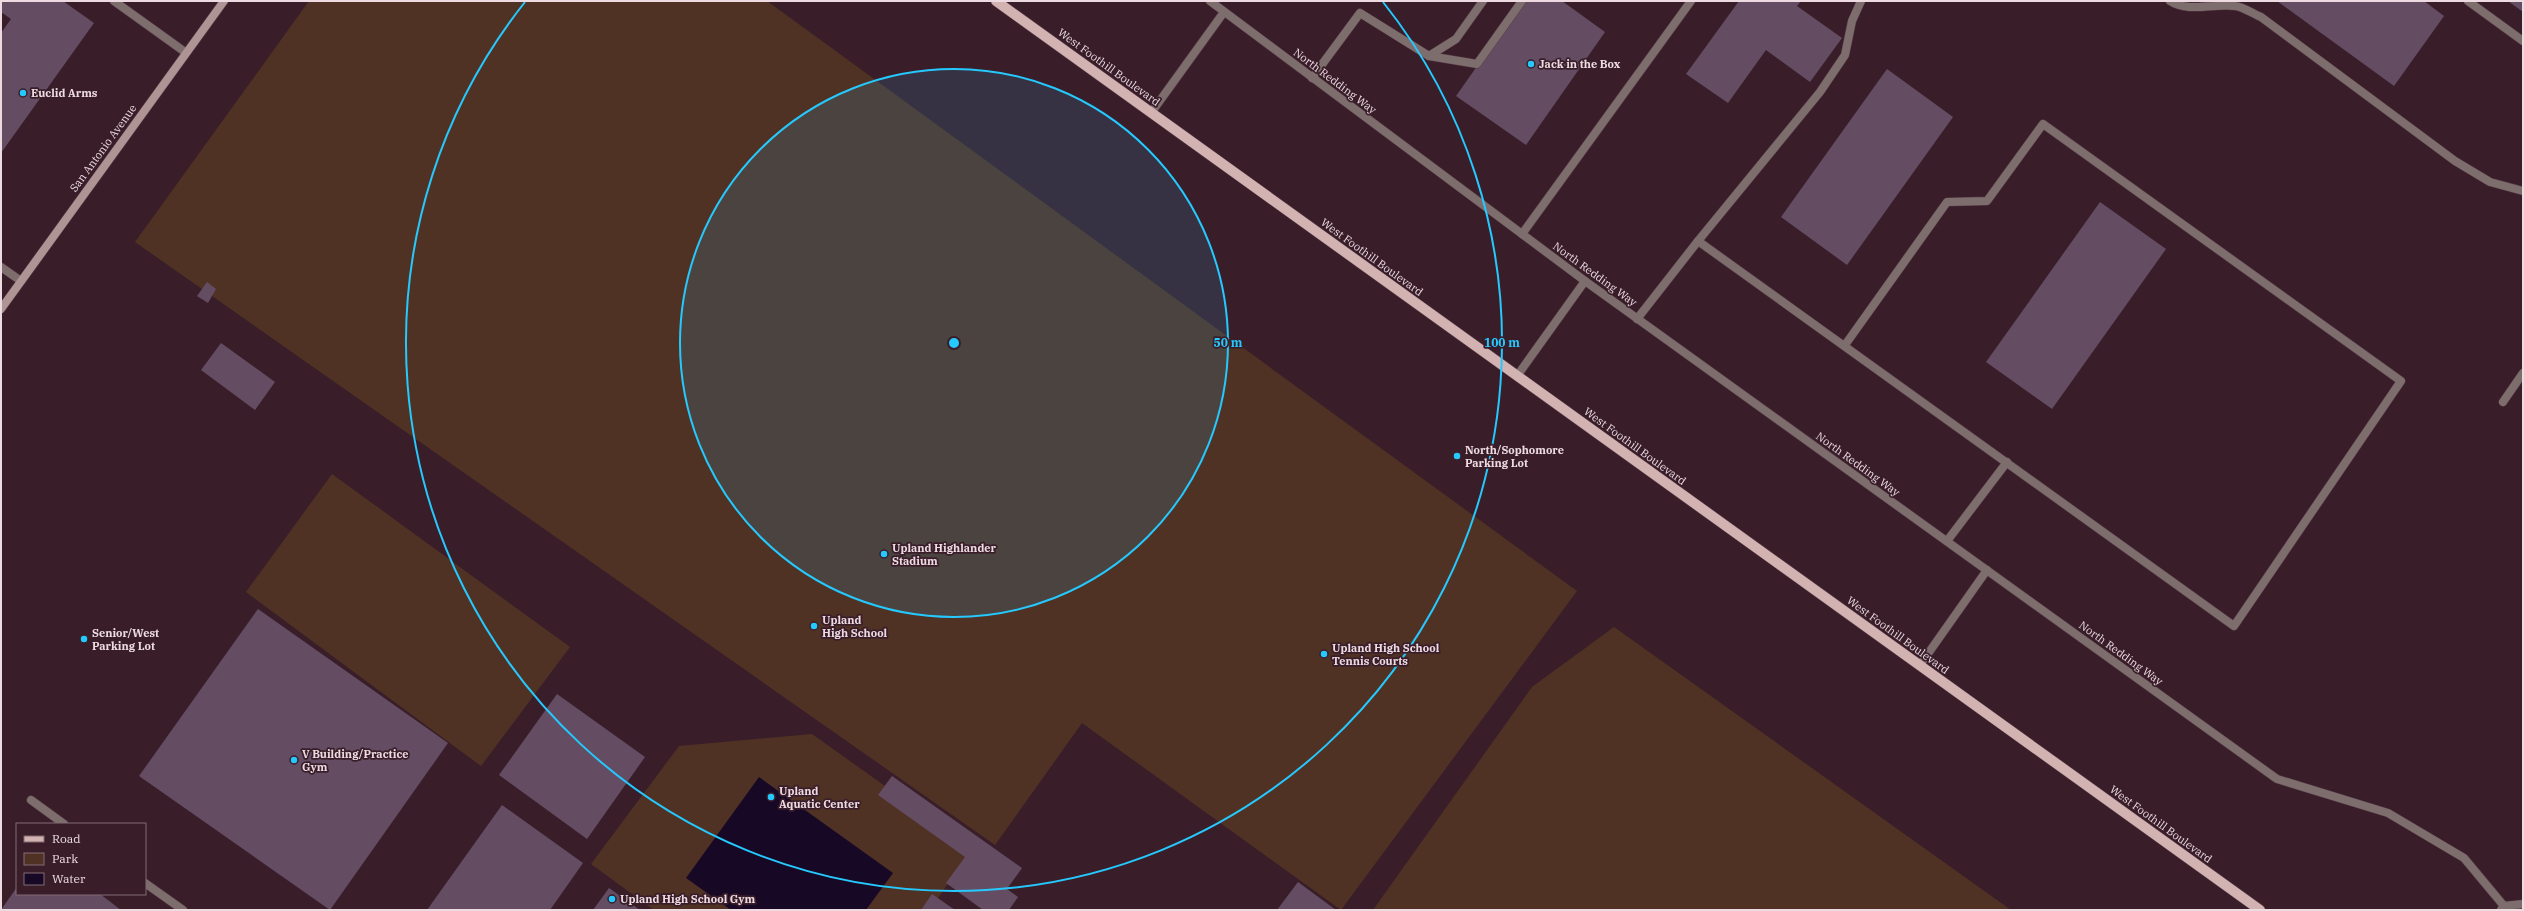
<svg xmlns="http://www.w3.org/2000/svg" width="2524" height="911" font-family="'IBM Plex Serif',serif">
<rect width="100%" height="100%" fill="#391e2a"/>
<g fill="#503225">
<polygon points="309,1 767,1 1577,591 1341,910 1082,723 995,845 135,242"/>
<polygon points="332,474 570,647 481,766 246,592"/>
<polygon points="1614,627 2011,910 1373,910 1532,687"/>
<polygon points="812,734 972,848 930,910 654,910 591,864 679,746"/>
</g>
<polygon fill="#170926" points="759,777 893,873 866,910 731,910 686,878"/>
<g fill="#644d63">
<polygon points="1,1 63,1 94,23 1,153 1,33 11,19 1,12"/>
<polygon points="1523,1 1562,1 1605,32 1526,145 1456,96"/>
<polygon points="1739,1 1801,1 1797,6 1842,38 1810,82 1766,50 1728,103 1686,74"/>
<polygon points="2277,1 2424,1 2444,16 2394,86"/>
<polygon points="2508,1 2523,1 2523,12"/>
<polygon points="1887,69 1953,117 1847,265 1781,217"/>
<polygon points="2100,202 2166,249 2052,409 1986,362"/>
<polygon points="207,282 216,289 208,303 197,296"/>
<polygon points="221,343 275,382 255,410 201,370"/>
<polygon points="258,609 448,743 330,910 139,776"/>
<polygon points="557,694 645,757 587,839 499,775"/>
<polygon points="892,776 1022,868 1007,889 1018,897 1009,910 983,910 946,883 965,857 878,795"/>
<polygon points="502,805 583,863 550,910 427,910"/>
<polygon points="1298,882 1336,910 1277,910"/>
<polygon points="17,887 17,894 100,894 121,910 1,910"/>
<polygon points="609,888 640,910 593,910"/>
<polygon points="932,894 955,910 921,910"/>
</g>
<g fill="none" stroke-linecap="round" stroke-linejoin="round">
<defs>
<g id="service">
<polyline points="114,1 185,52"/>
<polyline points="1210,1 1585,281 2277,779 2388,813 2464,858 2504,906 2501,910"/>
<path d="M2170,1C2188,13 2216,3 2235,6C2244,7 2253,14 2261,17L2455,161L2490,182L2523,191"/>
<polyline points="2468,1 2523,41"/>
<polyline points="1429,56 1477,64 1522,1"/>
<polyline points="1312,78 1360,13 1429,56 1456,39 1483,1"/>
<polyline points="1151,113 1224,12"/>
<polyline points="1522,234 1691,1"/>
<polyline points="1698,241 1820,92 1845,55 1852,21 1861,1"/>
<polyline points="1637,319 1698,241 2234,626 2401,381 2043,124 1987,201 1947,202 1845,345"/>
<polyline points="1517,376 1585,281"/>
<polyline points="2503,402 2523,373"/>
<polyline points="1947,541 2007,462"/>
<polyline points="1920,665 1987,570"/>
<polyline points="31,800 64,824"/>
<polyline points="145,883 183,910"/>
<polyline points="2504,906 2523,904"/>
</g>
<polyline id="minor" points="1,267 21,281"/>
<polyline id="secondary" points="1,309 224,1"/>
<polyline id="primary" points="996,1 2260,910"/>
</defs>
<use href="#service" stroke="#563c47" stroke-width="9"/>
<use href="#minor" stroke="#563c47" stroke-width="9"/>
<use href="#secondary" stroke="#563c47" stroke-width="9"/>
<use href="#primary" stroke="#563c47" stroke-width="11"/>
<use href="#service" stroke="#7d6d6d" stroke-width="8"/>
<use href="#minor" stroke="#7d6d6d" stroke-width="8"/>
<use href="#secondary" stroke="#ae9494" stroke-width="8"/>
<use href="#primary" stroke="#d3b2b2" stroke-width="10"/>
</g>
<circle cx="954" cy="343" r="274" fill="#25c9fe" fill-opacity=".12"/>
<g fill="none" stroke="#25c9fe" stroke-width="2">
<circle cx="954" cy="343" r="274"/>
<path d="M1383 2A548 548 0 1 1 525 2"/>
</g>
<g fill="#25c9fe" stroke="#391e2a" stroke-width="1.5">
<circle cx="1531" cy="64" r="4"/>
<circle cx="23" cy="93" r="4"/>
<circle cx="1457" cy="456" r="4"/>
<circle cx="884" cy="554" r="4"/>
<circle cx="814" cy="626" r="4"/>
<circle cx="84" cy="639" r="4"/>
<circle cx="1324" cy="654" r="4"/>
<circle cx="294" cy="760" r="4"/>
<circle cx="771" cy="797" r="4"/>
<circle cx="612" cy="899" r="4"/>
</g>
<g text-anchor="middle" stroke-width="3.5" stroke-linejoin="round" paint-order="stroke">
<g font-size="11" font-weight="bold" fill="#eedbe2" stroke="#391e2a" text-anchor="start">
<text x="1539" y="68">Jack in the Box</text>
<text x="31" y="97">Euclid Arms</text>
<text x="1465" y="454">North/Sophomore<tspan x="1465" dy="13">Parking Lot</tspan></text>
<text x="892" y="552">Upland Highlander<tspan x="892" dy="13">Stadium</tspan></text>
<text x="822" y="624">Upland<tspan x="822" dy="13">High School</tspan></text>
<text x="92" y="637">Senior/West<tspan x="92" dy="13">Parking Lot</tspan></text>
<text x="1332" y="652">Upland High School<tspan x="1332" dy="13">Tennis Courts</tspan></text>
<text x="302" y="758">V Building/Practice<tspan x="302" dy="13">Gym</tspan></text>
<text x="779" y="795">Upland<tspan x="779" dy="13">Aquatic Center</tspan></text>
<text x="620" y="903">Upland High School Gym</text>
</g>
<g font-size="11" fill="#eedbe2" stroke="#391e2a">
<text transform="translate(1109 67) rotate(36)" y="4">West Foothill Boulevard</text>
<text transform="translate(1335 81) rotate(37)" y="4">North Redding Way</text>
<text transform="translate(103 148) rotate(-54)" y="4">San Antonio Avenue</text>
<text transform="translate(1372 257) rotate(36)" y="4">West Foothill Boulevard</text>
<text transform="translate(1595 274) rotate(36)" y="4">North Redding Way</text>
<text transform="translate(1635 446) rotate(36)" y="4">West Foothill Boulevard</text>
<text transform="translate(1858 464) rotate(36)" y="4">North Redding Way</text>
<text transform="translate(1898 635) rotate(36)" y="4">West Foothill Boulevard</text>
<text transform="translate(2121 653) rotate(36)" y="4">North Redding Way</text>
<text transform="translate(2161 824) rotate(36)" y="4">West Foothill Boulevard</text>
</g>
</g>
<circle cx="954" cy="343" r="6" fill="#25c9fe" stroke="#391e2a" stroke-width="2"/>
<g font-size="12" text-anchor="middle" font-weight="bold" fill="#25c9fe" stroke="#391e2a" stroke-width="3.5" stroke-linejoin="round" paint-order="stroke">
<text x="1228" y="347">50 m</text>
<text x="1502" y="347">100 m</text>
</g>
<rect width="2524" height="911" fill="none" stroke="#eedbe2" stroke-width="4"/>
<rect x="16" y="823" width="130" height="72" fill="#391e2a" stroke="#816a74"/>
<rect x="24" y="836" width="20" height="6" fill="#d3b2b2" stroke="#816a74"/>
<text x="52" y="843" font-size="12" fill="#eedbe2">Road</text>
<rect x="24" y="853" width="20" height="12" fill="#503225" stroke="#816a74"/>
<text x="52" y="863" font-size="12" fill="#eedbe2">Park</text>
<rect x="24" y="873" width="20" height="12" fill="#170926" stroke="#816a74"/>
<text x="52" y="883" font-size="12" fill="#eedbe2">Water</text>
</svg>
